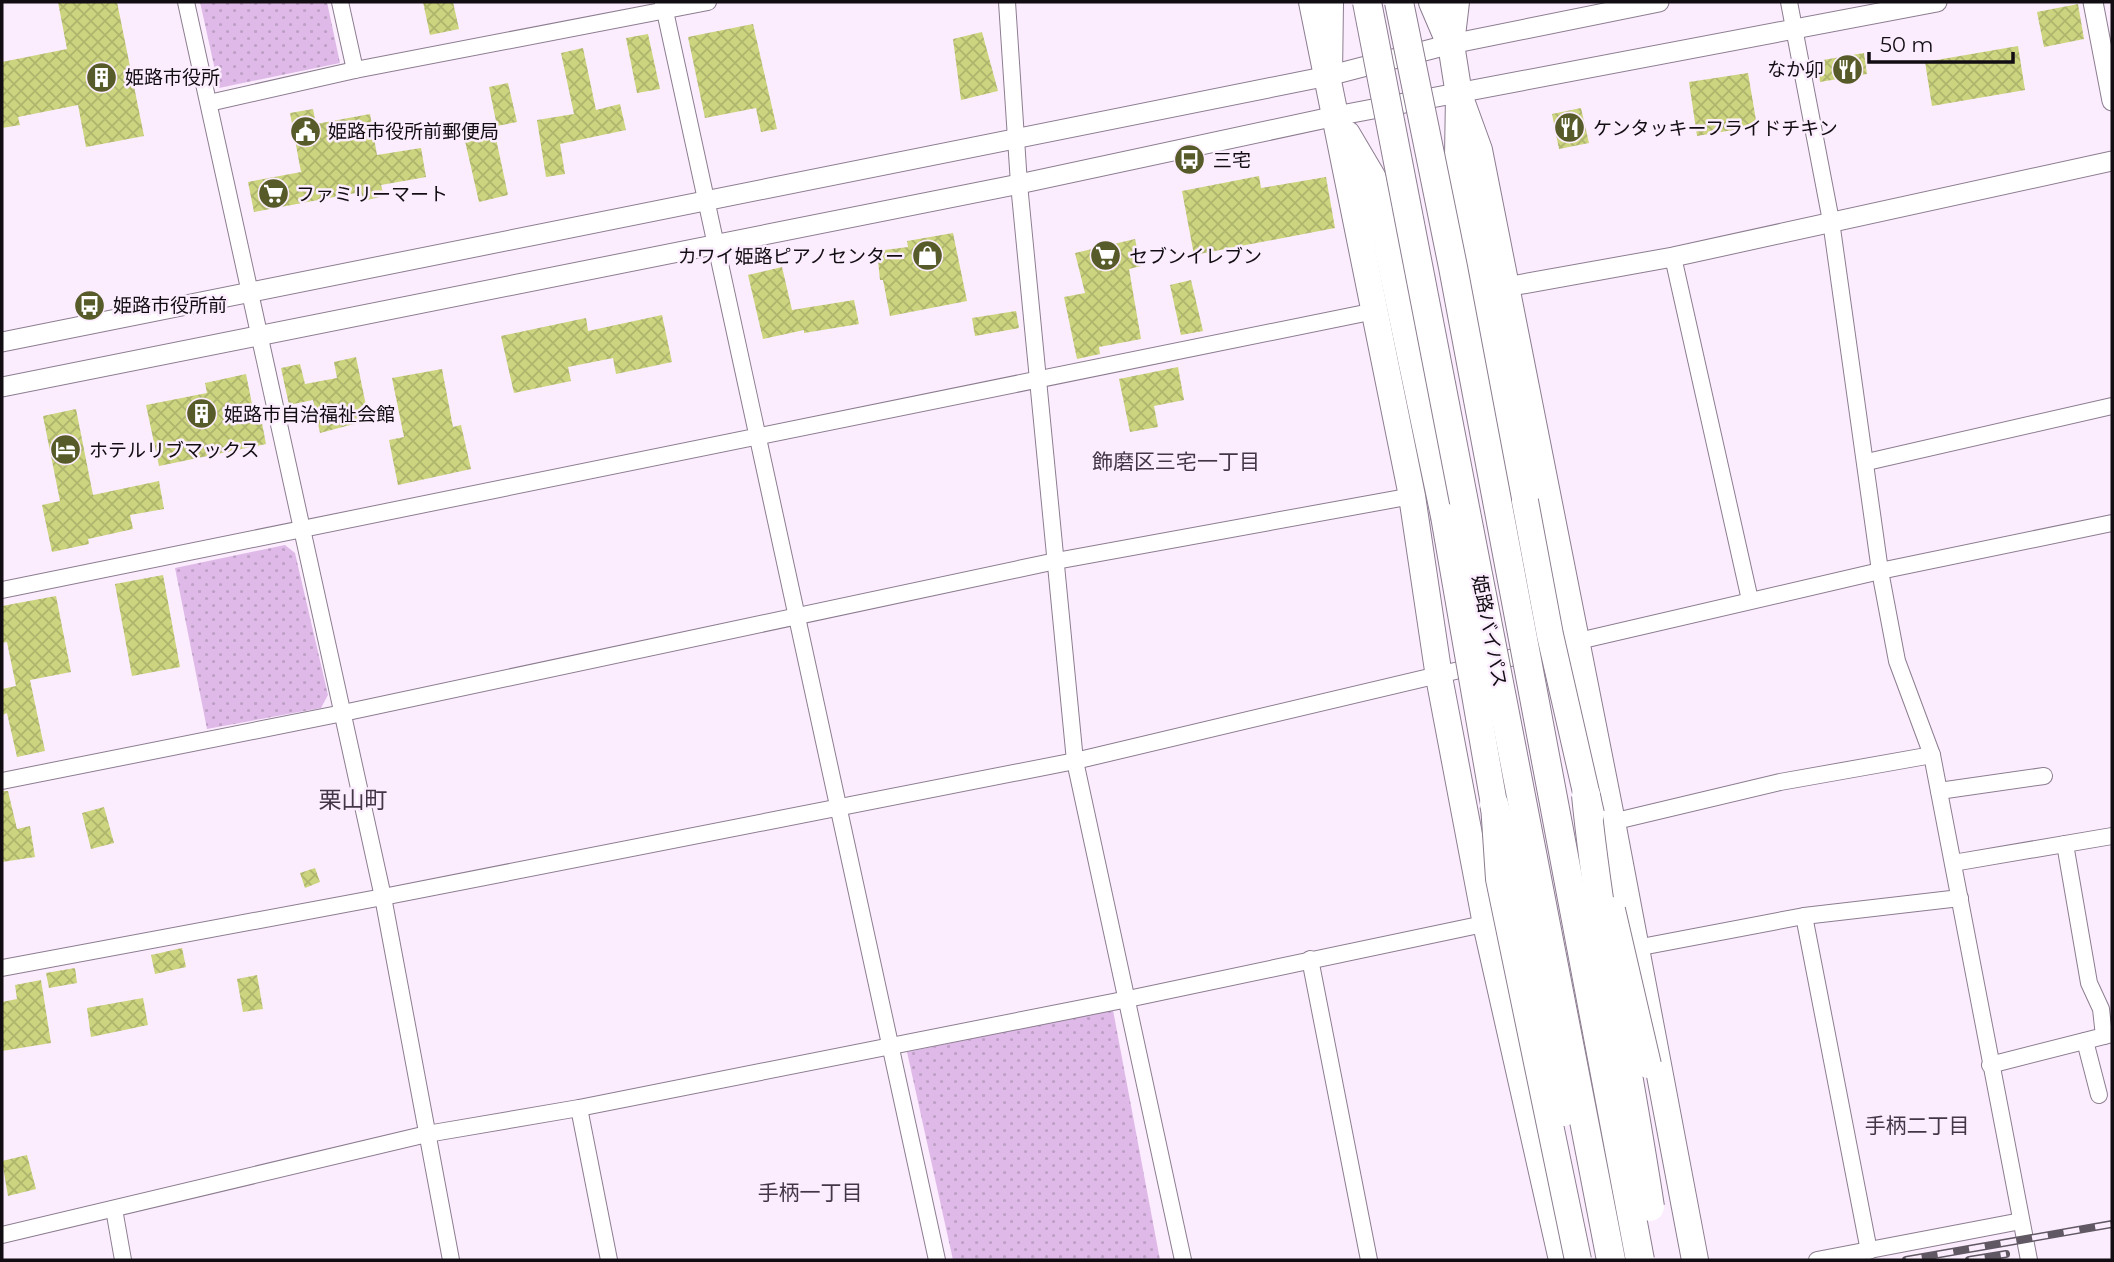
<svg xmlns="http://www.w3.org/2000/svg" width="2114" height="1262" font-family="Montserrat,'Noto Sans JP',sans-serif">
<defs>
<pattern id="grass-dots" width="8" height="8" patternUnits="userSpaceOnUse" patternTransform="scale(1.75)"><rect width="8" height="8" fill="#dfbae8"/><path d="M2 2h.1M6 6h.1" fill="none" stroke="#be9fc6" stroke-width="1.8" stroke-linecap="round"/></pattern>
<pattern id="building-cross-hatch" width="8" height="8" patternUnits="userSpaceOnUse" patternTransform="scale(1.75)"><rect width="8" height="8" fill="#ccd47f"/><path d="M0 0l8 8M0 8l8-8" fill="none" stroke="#aeb56d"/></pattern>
</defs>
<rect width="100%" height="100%" fill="#fbedfe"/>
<g fill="url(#grass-dots)">
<polygon points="200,2 327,2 340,63 219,88"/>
<polygon points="285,545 295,553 328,695 321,708 207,729 175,568"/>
<polygon points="1113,1010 1160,1260 953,1260 907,1052"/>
</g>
<g fill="url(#building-cross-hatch)">
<polygon points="58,2 117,2 144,136 86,147 78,105 18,117 20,125 2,128 2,62 67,49"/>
<polygon points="423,2 453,2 459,29 430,35"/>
<polygon points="2078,4 2084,39 2044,47 2037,12"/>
<polygon points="753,24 777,129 761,132 756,108 705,118 688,37"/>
<polygon points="982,32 998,91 961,100 953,39"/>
<polygon points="648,34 660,89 637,93 626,38"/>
<polygon points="2018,46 2025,90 1932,106 1925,62"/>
<polygon points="583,48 596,110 620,104 626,130 560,144 565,174 546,177 537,120 574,114 561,53"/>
<polygon points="1864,53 1867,74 1820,82 1817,61"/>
<polygon points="1748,73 1757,126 1697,136 1689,82"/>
<polygon points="508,83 517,122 497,126 489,87"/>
<polygon points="1581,108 1589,143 1559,149 1552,114"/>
<polygon points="313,109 316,124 370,114 377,155 421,148 426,177 381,185 384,196 363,201 361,192 254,212 248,182 301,172 290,113"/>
<polygon points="495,134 508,195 479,202 465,141"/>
<polygon points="1259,176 1261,188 1326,177 1335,228 1194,255 1182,191"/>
<polygon points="953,233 967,301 890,316 883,280 880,280 877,251 908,247 907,241"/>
<polygon points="1135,239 1141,266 1129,269 1141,339 1099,347 1100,354 1077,359 1064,297 1085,293 1075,253"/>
<polygon points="782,267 792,310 854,300 859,324 804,333 804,330 763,339 748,275"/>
<polygon points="1191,280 1203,331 1181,335 1170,285"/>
<polygon points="1016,311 1019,328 975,336 972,318"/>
<polygon points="662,315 672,362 616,374 613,358 568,367 571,381 514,393 501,336 586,318 588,331"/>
<polygon points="356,357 369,420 320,433 313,400 289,405 281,368 300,364 305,384 337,378 334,362"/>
<polygon points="1178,367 1184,400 1154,406 1158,427 1130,432 1119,379"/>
<polygon points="442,369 453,427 461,425 471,469 398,485 389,440 404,437 392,378"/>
<polygon points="246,374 256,424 262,423 266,444 159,466 146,405 207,393 205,383"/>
<polygon points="76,409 93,495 159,481 164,509 130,515 133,529 88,539 89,544 52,552 42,505 60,501 43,416"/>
<polygon points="163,575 180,667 132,676 115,584"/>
<polygon points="56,596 71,672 30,680 45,751 17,757 7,713 2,715 2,689 16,686 7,642 2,643 2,606"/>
<polygon points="2,791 8,791 17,829 30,826 35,857 2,862"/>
<polygon points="104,807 114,843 91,849 82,813"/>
<polygon points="315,868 320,882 305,888 300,873"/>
<polygon points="182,948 186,967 155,974 151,955"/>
<polygon points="75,968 77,983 49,988 46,973"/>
<polygon points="257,975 263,1009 243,1012 237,979"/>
<polygon points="41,980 51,1043 2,1051 2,1002 17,999 15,985"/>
<polygon points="143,998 148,1025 91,1037 87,1008"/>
<polygon points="27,1155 36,1189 8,1196 2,1161"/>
</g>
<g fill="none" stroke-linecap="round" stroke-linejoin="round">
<defs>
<g id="minor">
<polyline points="186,2 383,897 451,1260"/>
<polyline points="340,2 355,70"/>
<polyline points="663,2 937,1260"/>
<polyline points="1007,2 1019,184 1075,761 1183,1260"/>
<polyline points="1789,2 1831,221 1880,571 1897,661 1932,755 2029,1260"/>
<polyline points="209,103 355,70 708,2"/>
<polyline points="1673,257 1750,600"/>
<polyline points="1867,462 2112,406"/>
<polyline points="2,590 1375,311"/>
<polyline points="1570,643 1880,571 2112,523"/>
<polyline points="2,781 343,713 1056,561 1412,496"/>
<polyline points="1939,791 2044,776"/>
<polyline points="1612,822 1780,782 1932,755"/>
<polyline points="2065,844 2089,983 2101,1009 2104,1036"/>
<polyline points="1953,863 2112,836"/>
<polyline points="1804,916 1869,1251"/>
<polyline points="1636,948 1804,916 1960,898"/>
<polyline points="1310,959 1369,1260"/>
<polyline points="2,968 383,897 1075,761 1531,653"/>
<polyline points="2085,1041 2099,1095"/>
<polyline points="1990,1065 2112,1034"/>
<polyline points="579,1108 609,1260"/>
<polyline points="114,1209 123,1260"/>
<polyline points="2,1235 427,1134 579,1108 1128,999 1493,922"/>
<polyline points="1817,1260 2021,1221"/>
</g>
<g id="tertiary">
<polyline points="2093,2 2112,101"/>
<polyline points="1506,287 1673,257 2112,161"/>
<polyline points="2,342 1328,76 1451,44 1659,2"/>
<polyline points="2,387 1019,184 1336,116 1937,2"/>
</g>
<g id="trunk">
<polyline points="1312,2 1412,496 1439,677 1486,924 1562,1260"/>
<polyline points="1456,2 1451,44 1459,95 1458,157 1525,501"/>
<polyline points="1459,95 1479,150 1612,822 1695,1260"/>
<polyline points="1347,134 1373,178 1444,516"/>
</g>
<g id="motorway">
<polyline points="1433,2 1451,44"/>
<polyline points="1328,76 1329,2"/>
</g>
</defs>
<use href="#minor" stroke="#8c7d90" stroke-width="18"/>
<use href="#tertiary" stroke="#8c7d90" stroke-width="21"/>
<use href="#trunk" stroke="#8c7d90" stroke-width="28"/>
<use href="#motorway" stroke="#8c7d90" stroke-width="30"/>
<use href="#minor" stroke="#fff" stroke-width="16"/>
<use href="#tertiary" stroke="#fff" stroke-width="19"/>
<use href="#trunk" stroke="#fff" stroke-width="26"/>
<use href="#motorway" stroke="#fff" stroke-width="28"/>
<defs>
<g id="rail">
<polyline points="1906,1260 2112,1224"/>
<polyline points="1969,1260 2006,1254"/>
</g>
</defs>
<use href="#rail" stroke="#605862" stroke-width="8"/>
<use href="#rail" stroke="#fbedfe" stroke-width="5" stroke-dasharray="16" stroke-linecap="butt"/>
<defs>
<g id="trunk-bridge">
<polyline points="1525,501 1550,635 1591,814"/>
<polyline points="1444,516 1494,804 1499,879 1578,1260"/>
<polyline points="1612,910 1648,1065"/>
</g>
<g id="motorway-bridge">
<polyline points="1367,2 1611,1260"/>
<polyline points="1399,2 1453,267 1640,1260"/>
<path d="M1586,795C1600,934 1629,1070 1650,1207"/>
<polyline points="1494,804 1514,880 1564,1112"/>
</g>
</defs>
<use href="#trunk-bridge" stroke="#8c7d90" stroke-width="28" stroke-linecap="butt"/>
<use href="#motorway-bridge" stroke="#8c7d90" stroke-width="30" stroke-linecap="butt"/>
<use href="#trunk-bridge" stroke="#fff" stroke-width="26"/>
<use href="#motorway-bridge" stroke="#fff" stroke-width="28"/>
</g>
<defs>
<symbol id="restaurant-disc" viewBox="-11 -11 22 22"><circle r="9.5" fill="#575b29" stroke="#fbedfe"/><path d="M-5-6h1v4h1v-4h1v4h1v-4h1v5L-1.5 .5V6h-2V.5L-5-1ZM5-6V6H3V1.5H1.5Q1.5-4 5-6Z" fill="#fff"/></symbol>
<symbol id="building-disc" viewBox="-11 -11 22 22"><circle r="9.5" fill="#575b29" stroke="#fbedfe"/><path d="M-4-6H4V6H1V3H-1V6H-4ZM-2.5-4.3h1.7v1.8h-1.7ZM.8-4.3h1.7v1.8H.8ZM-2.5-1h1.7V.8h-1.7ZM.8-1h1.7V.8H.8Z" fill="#fff"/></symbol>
<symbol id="civic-disc" viewBox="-11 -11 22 22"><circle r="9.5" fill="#575b29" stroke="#fbedfe"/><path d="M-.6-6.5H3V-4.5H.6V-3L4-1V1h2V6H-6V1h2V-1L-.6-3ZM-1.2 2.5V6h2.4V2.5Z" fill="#fff"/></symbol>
<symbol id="bus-disc" viewBox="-11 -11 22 22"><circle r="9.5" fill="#575b29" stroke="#fbedfe"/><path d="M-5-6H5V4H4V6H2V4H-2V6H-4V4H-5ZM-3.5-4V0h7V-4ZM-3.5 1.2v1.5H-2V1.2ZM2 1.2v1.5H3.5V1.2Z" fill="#fff"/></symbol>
<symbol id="supermarket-disc" viewBox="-11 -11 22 22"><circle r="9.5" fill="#575b29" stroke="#fbedfe"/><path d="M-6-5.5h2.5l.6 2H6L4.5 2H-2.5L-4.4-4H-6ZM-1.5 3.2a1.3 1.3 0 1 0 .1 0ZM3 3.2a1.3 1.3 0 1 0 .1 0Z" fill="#fff"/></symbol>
<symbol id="shop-disc" viewBox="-11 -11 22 22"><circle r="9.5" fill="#575b29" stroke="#fbedfe"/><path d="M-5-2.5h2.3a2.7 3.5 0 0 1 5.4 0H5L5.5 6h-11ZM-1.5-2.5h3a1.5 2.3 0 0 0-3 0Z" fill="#fff"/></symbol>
<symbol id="hotel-disc" viewBox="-11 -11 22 22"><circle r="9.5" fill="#575b29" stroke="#fbedfe"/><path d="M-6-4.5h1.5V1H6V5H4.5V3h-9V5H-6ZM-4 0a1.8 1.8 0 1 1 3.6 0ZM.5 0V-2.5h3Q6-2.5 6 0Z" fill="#fff"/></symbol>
</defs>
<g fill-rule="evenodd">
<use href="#restaurant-disc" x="1830" y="52" width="35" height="35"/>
<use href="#building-disc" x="84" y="60" width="35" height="35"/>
<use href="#restaurant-disc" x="1552" y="110" width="35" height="35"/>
<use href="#civic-disc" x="288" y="114" width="35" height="35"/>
<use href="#bus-disc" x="1172" y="142" width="35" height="35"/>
<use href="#supermarket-disc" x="256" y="176" width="35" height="35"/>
<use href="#shop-disc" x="910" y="238" width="35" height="35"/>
<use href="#supermarket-disc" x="1088" y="238" width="35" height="35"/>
<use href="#bus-disc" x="72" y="288" width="35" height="35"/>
<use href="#building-disc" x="184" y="396" width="35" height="35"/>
<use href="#hotel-disc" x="48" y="432" width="35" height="35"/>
</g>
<g text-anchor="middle" stroke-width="5" stroke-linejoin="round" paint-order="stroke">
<g font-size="19" fill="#120d13" stroke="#fbedfe" text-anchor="start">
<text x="1824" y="76" text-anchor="end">なか卯</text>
<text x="125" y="84">姫路市役所</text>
<text x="1593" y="135">ケンタッキーフライドチキン</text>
<text x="328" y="138">姫路市役所前郵便局</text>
<text x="1213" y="167">三宅</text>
<text x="296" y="201">ファミリーマート</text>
<text x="904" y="263" text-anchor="end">カワイ姫路ピアノセンター</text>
<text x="1129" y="263">セブンイレブン</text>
<text x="113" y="312">姫路市役所前</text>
<text x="224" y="421">姫路市自治福祉会館</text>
<text x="89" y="457">ホテルリブマックス</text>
</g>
<g font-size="19" fill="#120d13" stroke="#fbedfe">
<text transform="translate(1490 631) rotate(79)" y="7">姫路バイパス</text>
</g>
<g font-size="21" fill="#433646" stroke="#fbedfe">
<text x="1176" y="469">飾磨区三宅一丁目</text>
<text x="1917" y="1133">手柄二丁目</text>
<text x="810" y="1200">手柄一丁目</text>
</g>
<g font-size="23" fill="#433646" stroke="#fbedfe">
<text x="353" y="808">栗山町</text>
</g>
</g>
<rect width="2114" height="1262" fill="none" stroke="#120d13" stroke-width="7"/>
<path d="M1869 52v10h144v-10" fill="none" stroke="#120d13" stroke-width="3.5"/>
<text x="1880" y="52" font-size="21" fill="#120d13" stroke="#fbedfe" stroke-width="5" paint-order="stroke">50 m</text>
</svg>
